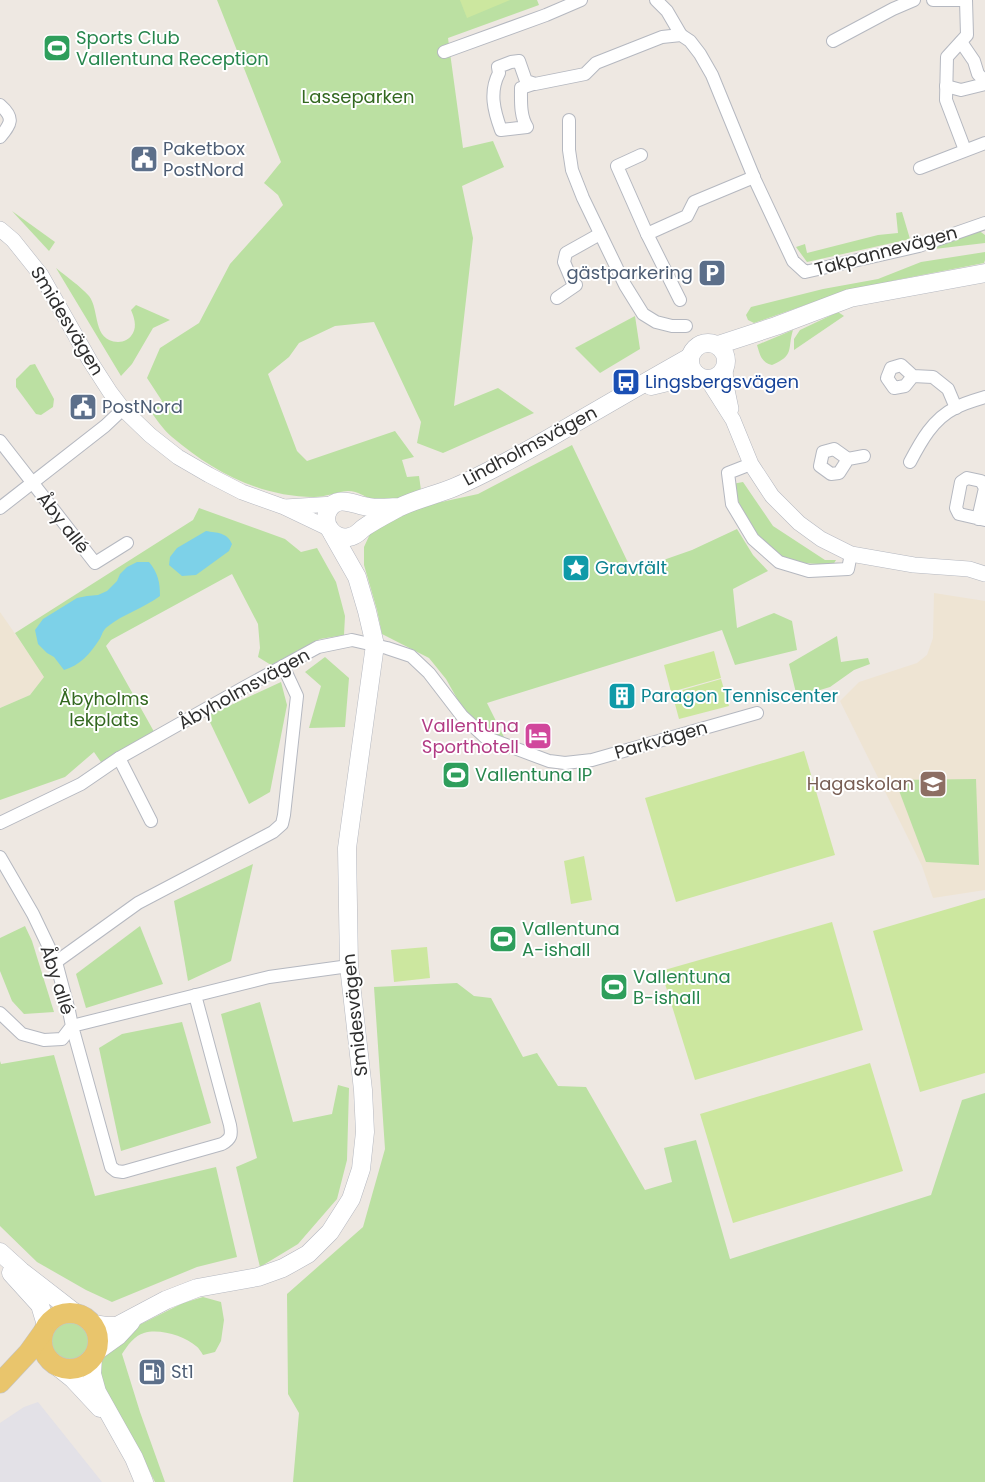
<svg xmlns="http://www.w3.org/2000/svg" width="985" height="1482" font-family="Poppins,sans-serif">
<rect width="100%" height="100%" fill="#eee8e2"/>
<polygon fill="#e3e1e7" points="38,1402 102,1482 0,1482 0,1423 24,1407"/>
<g fill="#eee4d3">
<polygon points="934,593 985,601 985,890 933,898 922,866 840,701 859,682 917,663 927,655 933,638"/>
<polygon points="0,612 45,677 30,695 0,708"/>
</g>
<g fill="#bbe0a2">
<path d="M217,0H537L539,5L448,38L463,148L493,141L504,167L462,186L473,238L454,406L498,388L534,413L443,453L417,443L421,422L374,322L335,326L299,343L289,357L268,374L297,451L307,461L395,431L414,457L402,460L407,477L419,476L421,490C406,496 389,503 373,499C363,497 359,491 348,491C336,492 326,497 314,497C260,497 212,471 172,437C163,430 155,417 148,408L162,401L147,378L160,348L199,323L230,264L283,205L278,195L264,183L281,162Z"/>
<polygon points="12,211 55,242 49,251"/>
<polygon points="902,212 910,239 807,262 796,247 805,244 807,253 878,235 898,233 896,213"/>
<polygon points="978,230 985,235 985,243 926,250"/>
<polygon points="985,252 985,260 984,263 896,280 811,303 754,323 748,320 746,315 751,307 823,289 878,279 921,262"/>
<path d="M56,268C67,277 80,286 89,296C100,310 92,341 118,342C124,342 130,339 133,333C137,326 134,317 131,310L136,305L170,320L153,328L132,364L121,376Z"/>
<polygon points="838,312 844,316 794,350 794,339 800,330"/>
<polygon points="635,316 640,349 600,373 575,348"/>
<path d="M793,330C787,350 795,355 772,365C761,362 760,355 757,345Z"/>
<polygon points="35,364 54,399 53,407 41,415 36,414 16,387 16,379 30,365"/>
<polygon points="572,445 632,571 692,550 737,529 753,555 768,571 733,589 737,628 774,613 792,621 797,650 735,665 722,630 487,703 505,739 490,733 474,720 459,702 446,679 429,658 382,634 377,610 364,565 364,547 370,534 379,524 423,506 478,494"/>
<polygon points="743,482 773,526 825,560 836,560 833,565 788,562 756,534 739,503 732,484"/>
<polygon points="199,508 285,539 301,552 317,548 336,582 345,616 344,635 320,639 271,665 258,657 260,648 258,624 232,574 111,640 106,646 157,737 105,768 94,752 65,777 0,800 0,708 30,695 44,677 15,633 193,520"/>
<polygon points="837,636 841,662 868,658 870,664 854,670 830,687 797,697 789,664"/>
<polygon points="325,657 349,678 345,727 309,728 321,686 305,672"/>
<polygon points="281,682 287,705 270,792 249,804 207,716"/>
<polygon points="976,779 979,865 926,862 895,780"/>
<polygon points="253,864 231,961 188,981 174,901"/>
<polygon points="25,926 32,941 54,1012 24,1014 12,1001 0,971 0,938"/>
<polygon points="140,926 163,984 86,1008 76,974"/>
<polygon points="457,983 474,996 491,998 523,1057 537,1053 558,1086 586,1087 645,1190 672,1182 664,1148 696,1140 730,1259 931,1195 962,1100 985,1093 985,1482 293,1482 299,1413 288,1394 287,1294 363,1227 385,1149 374,987"/>
<polygon points="260,1002 293,1122 332,1114 338,1085 349,1088 347,1160 337,1199 298,1244 260,1267 236,1167 257,1158 221,1014"/>
<polygon points="182,1022 211,1123 121,1151 99,1048 122,1034"/>
<polygon points="54,1055 95,1196 216,1167 237,1257 197,1267 112,1302 86,1290 37,1262 0,1226 0,1061 1,1064"/>
<path d="M203,1297L221,1302L224,1320L221,1341L215,1352L203,1355C201,1352 199,1348 196,1346C185,1336 159,1328 144,1333C135,1335 127,1346 122,1354L140,1412L165,1482H155L129,1431L100,1386V1362L106,1350L137,1326L183,1303Z"/>
<circle cx="71" cy="1341" r="21"/>
</g>
<g fill="#cce79f">
<polygon points="460,0 510,0 467,18"/>
<polygon points="714,651 721,678 671,692 664,665"/>
<polygon points="721,679 729,706 679,719 672,693"/>
<polygon points="804,751 835,855 676,902 645,798"/>
<polygon points="584,856 592,900 571,904 564,861"/>
<polygon points="985,898 985,1073 920,1092 873,931"/>
<polygon points="832,922 863,1030 695,1080 661,971"/>
<polygon points="427,947 430,978 394,982 391,950"/>
<polygon points="870,1063 903,1171 733,1223 700,1114"/>
</g>
<g fill="#7dd1e8">
<path d="M206,531C217,533 227,532 232,544L229,551L196,575L182,576L169,565L170,557L177,548Z"/>
<path d="M137,562H149C158,573 160,582 160,596C144,608 123,614 107,627C102,631 102,636 99,640C91,653 79,666 64,670L54,657L47,653L38,644L35,630L43,619L77,598L87,596L98,595L107,591L117,581L120,574L127,567Z"/>
</g>
<g fill="none" stroke-linecap="round" stroke-linejoin="round">
<defs>
<g id="minor">
<polyline points="656,0 667,11 681,35"/>
<polyline points="933,0 966,0 967,35 947,57 946,100 965,150"/>
<polyline points="833,41 893,9 914,0"/>
<polyline points="961,42 974,61 978,74 985,81"/>
<polyline points="444,52 546,15 581,0"/>
<path d="M533,84L521,88C521,101 520,116 527,127L501,130C494,111 489,92 499,73L498,67L511,62L519,61L526,81L535,84L585,74L596,63L662,37L681,35L690,41L700,54L712,75L755,180L793,261L805,272L919,246L985,223"/>
<polyline points="946,86 961,90 985,84"/>
<path d="M0,105C15,118 11,124 0,137"/>
<polyline points="569,120 569,150 572,170 583,198 625,285 643,314 656,322 672,326 686,326"/>
<polyline points="641,155 617,166 647,234 680,300"/>
<polyline points="920,168 985,143"/>
<polyline points="647,234 687,216 694,202 754,177"/>
<polyline points="557,298 576,285 572,281 564,262 566,253 600,234"/>
<polyline points="913,376 905,386 894,388 887,378 891,368 901,365 913,376 933,377 948,389 956,408"/>
<polyline points="0,441 95,563 127,543"/>
<polyline points="848,459 834,449 823,452 820,466 831,474 839,473 848,459 864,456"/>
<path d="M910,462C921,441 933,419 955,408C964,403 975,400 985,397"/>
<polyline points="751,464 728,473 732,504 753,539 779,562 809,571 848,569 851,554"/>
<polyline points="0,508 105,426 123,409"/>
<polyline points="978,519 985,488 981,481 967,478 961,482 956,508 959,514 985,520"/>
<polyline points="119,758 151,821"/>
<polyline points="0,823 81,784 119,758 243,688 318,647 352,640 387,648 411,656 429,673 462,716 485,737 549,761 565,763 592,760 757,713"/>
<polyline points="0,857 33,914 56,962 69,1011 72,1026 62,1039 44,1040 22,1034 0,1013"/>
<polyline points="56,962 138,903 273,832 282,824 284,815 297,696 283,666"/>
<path d="M195,995L230,1125C232,1135 231,1139 222,1144L123,1172L116,1171L111,1167L72,1026L269,977L349,966"/>
</g>
<g id="tertiary">
<polyline points="0,229 13,240 41,275 90,361 110,392 123,409 150,435 178,457 209,475 242,492 284,507 328,528"/>
<polyline points="725,368 726,385 731,409"/>
<polyline points="707,379 733,420 751,464 772,496 799,523 821,539 851,554 914,565 969,569 985,574"/>
<polyline points="285,507 334,504"/>
</g>
<g id="secondary">
<circle cx="708" cy="361" r="18"/>
<polyline points="718,345 776,326 850,298 985,273"/>
<polyline points="651,386 697,375"/>
<path d="M400,507C390,507 379,509 369,507C356,506 337,493 328,511C321,525 335,540 349,537C357,536 359,531 365,527C375,520 387,514 398,508C416,499 436,495 455,487C486,474 516,457 546,440C594,412 642,384 690,357"/>
<polyline points="0,1252 21,1271 74,1312"/>
<polyline points="11,1273 40,1305 46,1325"/>
<polyline points="93,1324 106,1326 117,1326 166,1300 197,1288 258,1277 283,1268 308,1254 330,1232 351,1199 361,1169 365,1132 363,1090 349,966 347,848 375,645 367,611 357,577 332,533"/>
<polyline points="97,1351 118,1336 131,1322"/>
<polyline points="93,1357 92,1374 97,1392 134,1458 144,1482"/>
<polyline points="58,1367 73,1379 100,1408"/>
</g>
<g id="primary">
<circle cx="70" cy="1341" r="28"/>
<polyline points="0,1383 28,1353 43,1332"/>
</g>
</defs>
<use href="#minor" stroke="#b5b8c0" stroke-width="14"/>
<use href="#tertiary" stroke="#b5b8c0" stroke-width="16"/>
<use href="#secondary" stroke="#b5b8c0" stroke-width="19"/>
<use href="#primary" stroke="#c4c4c4" stroke-width="21"/>
<use href="#minor" stroke="#fff" stroke-width="12"/>
<use href="#tertiary" stroke="#fff" stroke-width="15"/>
<use href="#secondary" stroke="#fff" stroke-width="18"/>
<use href="#primary" stroke="#e9c56c" stroke-width="20"/>
</g>
<defs>
<symbol id="stadium-square" viewBox="-11 -11 22 22"><rect x="-9" y="-9" width="18" height="18" rx="4" fill="#2e9e5b" stroke="#fff"/><path d="M0-5a6.5 5 0 1 0 0 10a6.5 5 0 1 0 0-10ZM-3.5-1.8h7v3.6h-7Z" fill="#fff"/></symbol>
<symbol id="civic-square" viewBox="-11 -11 22 22"><rect x="-9" y="-9" width="18" height="18" rx="4" fill="#5c6f8a" stroke="#fff"/><path d="M-.6-6.5H3V-4.5H.6V-3L4-1V1h2V6H-6V1h2V-1L-.6-3ZM-1.2 2.5V6h2.4V2.5Z" fill="#fff"/></symbol>
<symbol id="parking-square" viewBox="-11 -11 22 22"><rect x="-9" y="-9" width="18" height="18" rx="4" fill="#5c6f8a" stroke="#fff"/><path d="M-3.5-5.5H1a3.5 3.5 0 0 1 0 7H-1V5.5H-3.5ZM-1-3.4V-.6H.8a1.4 1.4 0 0 0 0-2.8Z" fill="#fff"/></symbol>
<symbol id="bus-square" viewBox="-11 -11 22 22"><rect x="-9" y="-9" width="18" height="18" rx="4" fill="#1a4fb4" stroke="#fff"/><path d="M-5-6H5V4H4V6H2V4H-2V6H-4V4H-5ZM-3.5-4V0h7V-4ZM-3.5 1.2v1.5H-2V1.2ZM2 1.2v1.5H3.5V1.2Z" fill="#fff"/></symbol>
<symbol id="sight-square" viewBox="-11 -11 22 22"><rect x="-9" y="-9" width="18" height="18" rx="4" fill="#0f9aa8" stroke="#fff"/><path d="M0-6L1.8-2.2L6-1.7L2.9 1.2L3.7 5.4L0 3.3L-3.7 5.4L-2.9 1.2L-6-1.7L-1.8-2.2Z" fill="#fff"/></symbol>
<symbol id="building-square" viewBox="-11 -11 22 22"><rect x="-9" y="-9" width="18" height="18" rx="4" fill="#0f9aa8" stroke="#fff"/><path d="M-4-6H4V6H1V3H-1V6H-4ZM-2.5-4.3h1.7v1.8h-1.7ZM.8-4.3h1.7v1.8H.8ZM-2.5-1h1.7V.8h-1.7ZM.8-1h1.7V.8H.8Z" fill="#fff"/></symbol>
<symbol id="hotel-square" viewBox="-11 -11 22 22"><rect x="-9" y="-9" width="18" height="18" rx="4" fill="#d1479c" stroke="#fff"/><path d="M-6-4.5h1.5V1H6V5H4.5V3h-9V5H-6ZM-4 0a1.8 1.8 0 1 1 3.6 0ZM.5 0V-2.5h3Q6-2.5 6 0Z" fill="#fff"/></symbol>
<symbol id="school-square" viewBox="-11 -11 22 22"><rect x="-9" y="-9" width="18" height="18" rx="4" fill="#8d6e63" stroke="#fff"/><path d="M0-5L7-2L0 1L-7-2ZM-4 1L0 2.5L4 1V4Q0 6-4 4Z" fill="#fff"/></symbol>
<symbol id="fuel-square" viewBox="-11 -11 22 22"><rect x="-9" y="-9" width="18" height="18" rx="4" fill="#5c6f8a" stroke="#fff"/><path d="M-5.5-6h7V0h2V4h1.3V-2.5L3-4.5l.8-.8L6-3V5H2.5V1h-1V6h-7ZM-4.2-4.7v3.2H.2V-4.7Z" fill="#fff"/></symbol>
</defs>
<g fill-rule="evenodd">
<use href="#stadium-square" x="41" y="32" width="32" height="32"/>
<use href="#civic-square" x="128" y="143" width="32" height="32"/>
<use href="#parking-square" x="696" y="257" width="32" height="32"/>
<use href="#bus-square" x="610" y="366" width="32" height="32"/>
<use href="#civic-square" x="67" y="391" width="32" height="32"/>
<use href="#sight-square" x="560" y="552" width="32" height="32"/>
<use href="#building-square" x="606" y="680" width="32" height="32"/>
<use href="#hotel-square" x="522" y="720" width="32" height="32"/>
<use href="#stadium-square" x="440" y="759" width="32" height="32"/>
<use href="#school-square" x="917" y="768" width="32" height="32"/>
<use href="#stadium-square" x="487" y="923" width="32" height="32"/>
<use href="#stadium-square" x="598" y="971" width="32" height="32"/>
<use href="#fuel-square" x="136" y="1356" width="32" height="32"/>
</g>
<g text-anchor="middle" stroke-width="4" stroke-linejoin="round" paint-order="stroke">
<g font-size="18" fill="#27864d" stroke="#fff" text-anchor="start">
<text x="76" y="44">Sports Club<tspan x="76" dy="21">Vallentuna Reception</tspan></text>
<text x="475" y="781">Vallentuna IP</text>
<text x="522" y="935">Vallentuna<tspan x="522" dy="21">A-ishall</tspan></text>
<text x="633" y="983">Vallentuna<tspan x="633" dy="21">B-ishall</tspan></text>
</g>
<g font-size="18" fill="#336820" stroke="#fff">
<text x="358" y="103">Lasseparken</text>
<text x="104" y="705">Åbyholms<tspan x="104" dy="21">lekplats</tspan></text>
</g>
<g font-size="18" fill="#4e5e75" stroke="#fff" text-anchor="start">
<text x="163" y="155">Paketbox<tspan x="163" dy="21">PostNord</tspan></text>
<text x="693" y="279" text-anchor="end">gästparkering</text>
<text x="102" y="413">PostNord</text>
<text x="171" y="1378">St1</text>
</g>
<g font-size="18" fill="#2e2e2e" stroke="#fff">
<text transform="translate(886 251) rotate(-15)" y="6">Takpannevägen</text>
<text transform="translate(67 321) rotate(59)" y="6">Smidesvägen</text>
<text transform="translate(530 446) rotate(-28)" y="6">Lindholmsvägen</text>
<text transform="translate(63 523) rotate(52)" y="6">Åby allé</text>
<text transform="translate(244 689) rotate(-29)" y="6">Åbyholmsvägen</text>
<text transform="translate(661 740) rotate(-16)" y="6">Parkvägen</text>
<text transform="translate(57 980) rotate(72)" y="6">Åby allé</text>
<text transform="translate(355 1015) rotate(-96)" y="6">Smidesvägen</text>
</g>
<g font-size="18" fill="#164399" stroke="#fff" text-anchor="start">
<text x="645" y="388">Lingsbergsvägen</text>
</g>
<g font-size="18" fill="#0d838f" stroke="#fff" text-anchor="start">
<text x="595" y="574">Gravfält</text>
<text x="641" y="702">Paragon Tenniscenter</text>
</g>
<g font-size="18" fill="#b23c85" stroke="#fff" text-anchor="end">
<text x="519" y="732">Vallentuna<tspan x="519" dy="21">Sporthotell</tspan></text>
</g>
<g font-size="18" fill="#785e54" stroke="#fff" text-anchor="end">
<text x="914" y="790">Hagaskolan</text>
</g>
</g>
</svg>
